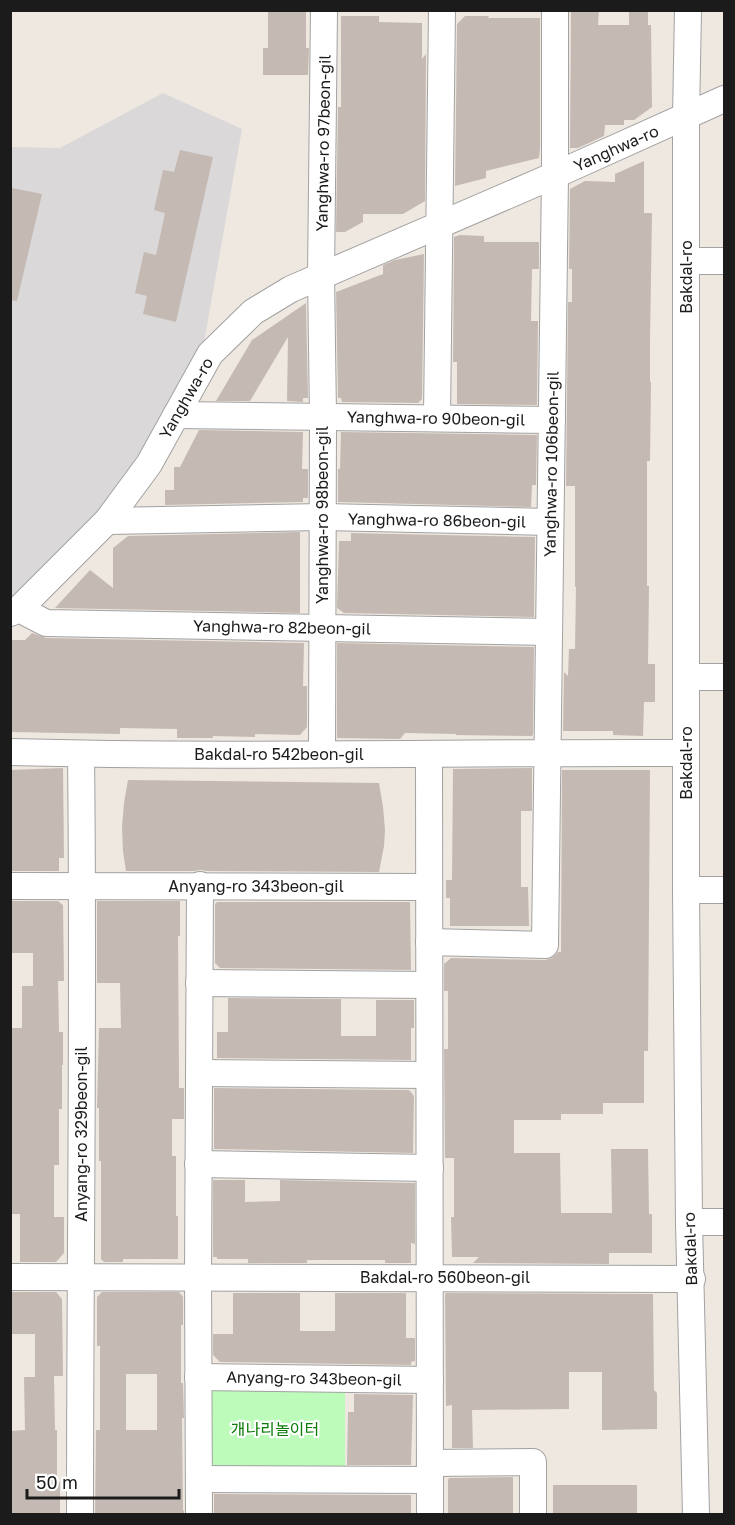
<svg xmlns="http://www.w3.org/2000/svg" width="735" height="1525" font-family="'Golos Text','Noto Sans KR',sans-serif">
<rect width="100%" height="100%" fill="#eee8e0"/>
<polygon fill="#dad8d8" points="163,93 242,129 203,348 167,414 100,517 54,562 11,599 11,147 60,148"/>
<polygon fill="#bcfbba" points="345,1386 345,1472 210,1472 210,1387"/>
<g fill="#c5b9b4" fill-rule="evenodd">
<polygon points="268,10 306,10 306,48 309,48 308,75 263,75 263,48 268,48"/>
<polygon points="571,10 599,10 598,25 629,25 629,10 648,10 648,25 651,25 652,107 634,120 624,120 624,125 605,125 604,136 578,148 570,148"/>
<polygon points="341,16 379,16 379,22 422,23 422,59 426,54 425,201 403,214 363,214 363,222 345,232 336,232 338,107 341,107"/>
<polygon points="465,16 489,16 488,18 540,18 540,148 539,158 486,171 486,178 455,186 457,24"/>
<polygon points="180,150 213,157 176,322 143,314 147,296 135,293 144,252 156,255 165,213 154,210 163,170 174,172"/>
<polygon points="644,161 644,213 652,213 650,340 650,382 651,382 650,461 647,461 647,586 649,586 648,664 655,664 655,702 644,702 643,736 613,735 613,731 563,731 564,672 568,676 569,649 575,649 576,587 575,587 575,486 566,486 568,302 572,302 572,269 569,269 570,189 585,181 615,182 615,174"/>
<polygon points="12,188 42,194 17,301 10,300 10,196"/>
<polygon points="460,235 484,236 484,242 539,242 539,269 532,269 531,321 538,321 537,405 457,404 457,362 453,362 454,237"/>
<polygon points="424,254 422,399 418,403 342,402 341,398 338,398 336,292 383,274 383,265 395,260"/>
<polygon points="306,303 308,398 303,398 303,402 287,401 288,337 250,401 216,401 252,340"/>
<polygon points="199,430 303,432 302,469 308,469 308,498 303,498 303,502 165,505 165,490 174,490 174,467 180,467"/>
<polygon points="341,432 537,435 536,485 532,485 531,507 338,502 338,469 340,469"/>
<polygon points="300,532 300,613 55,608 90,570 113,588 113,548 128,536"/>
<polygon points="351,533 535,537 534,617 344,613 337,608 339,541 351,541"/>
<polygon points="32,633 46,638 304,643 303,686 307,686 307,727 300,735 255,734 255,737 213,736 213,738 177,738 177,729 120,728 120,734 10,732 10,640 25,640"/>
<polygon points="337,643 534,647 533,734 532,736 456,735 456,734 405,733 400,739 337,738"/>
<polygon points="63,768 64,858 59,858 59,871 10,871 10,770"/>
<polygon points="532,768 532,811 521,811 521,887 528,887 529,926 450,926 450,898 446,898 446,880 452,880 453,769"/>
<polygon points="562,770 650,770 648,1051 644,1051 644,1103 603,1103 603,1114 561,1114 561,1120 514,1120 514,1153 560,1153 561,1213 612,1213 611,1149 648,1149 649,1214 652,1214 652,1253 609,1253 609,1264 473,1263 479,1257 452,1257 451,1217 454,1217 454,1158 445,1158 444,1049 448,1049 448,991 444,991 444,964 451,958 545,960 552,958 558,952 561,952"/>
<polygon points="128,780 379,783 383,807 385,830 384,846 379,872 206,871 201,870 194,871 126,871 123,851 122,827 124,803"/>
<polygon points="10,901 58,901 63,905 64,981 58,981 59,1032 63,1032 63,1065 62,1065 62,1109 59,1109 59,1165 54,1165 54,1217 64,1217 64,1253 56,1262 20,1262 20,1214 10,1214 10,1028 22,1028 22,986 33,986 33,953 10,953"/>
<polygon points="97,901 180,901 180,936 178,936 179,1077 179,1088 184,1088 184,1119 172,1119 172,1156 176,1156 176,1216 178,1216 178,1259 123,1259 123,1262 104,1262 101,1259 101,1161 99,1161 99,1108 97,1108 99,1028 121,1028 120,983 97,983"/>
<polygon points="217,902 410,902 411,970 220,968 215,963 215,904"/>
<polygon points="228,998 341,999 341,1036 376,1036 376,1000 414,1000 414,1028 411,1028 411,1060 217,1058 217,1032 228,1032"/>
<polygon points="214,1088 409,1090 414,1096 413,1153 214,1149"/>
<polygon points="213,1180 245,1180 245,1202 280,1201 280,1180 415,1183 415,1244 411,1243 411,1263 385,1263 385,1260 307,1260 307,1263 248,1263 248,1259 217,1259 217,1257 213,1257"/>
<polygon points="10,1292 56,1292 62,1299 63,1376 54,1376 55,1430 57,1430 57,1482 60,1482 60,1515 10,1515 10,1431 25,1430 24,1377 35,1377 35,1334 10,1334"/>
<path d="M102,1292H179L183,1297V1325H181V1383H183L184,1418H182L183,1511L184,1510V1515H95L96,1430H100V1346H97V1297ZM126,1374H157V1430H126Z"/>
<polygon points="233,1293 300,1293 300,1331 335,1331 335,1293 406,1293 406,1338 415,1338 415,1361 411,1362 411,1365 220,1362 213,1355 213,1334 233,1334"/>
<polygon points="446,1293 653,1294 654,1390 657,1393 657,1429 602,1430 602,1372 569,1372 569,1409 472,1410 473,1448 452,1448 452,1405 446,1406 445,1295"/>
<polygon points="354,1394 413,1395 411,1465 347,1465 348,1412 354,1412"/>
<polygon points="513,1477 513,1515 448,1515 448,1480 449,1478"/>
<rect x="553" y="1485" width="84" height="30"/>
<polygon points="214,1494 411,1495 411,1515 214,1515"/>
</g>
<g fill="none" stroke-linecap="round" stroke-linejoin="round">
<defs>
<g id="minor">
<polyline points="688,10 686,117 686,890 689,1222 696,1514"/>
<polyline points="686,261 724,261"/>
<polyline points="176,415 552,420"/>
<polyline points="437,417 442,10"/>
<polyline points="107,521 323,517 550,522"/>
<polyline points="19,609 46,623 549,632"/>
<polyline points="10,613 19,609 107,521 149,464 210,354 253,312 291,289 555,175 724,99"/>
<polyline points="686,677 724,677"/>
<path d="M10,752C235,758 461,752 686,753"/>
<polyline points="322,754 323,416 321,275 324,10"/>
<polyline points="429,754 430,1514"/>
<polyline points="10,886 429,887"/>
<polyline points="686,890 724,890"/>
<polyline points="429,942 545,945 555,175 555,10"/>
<polyline points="199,983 429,985"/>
<polyline points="199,1073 429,1075"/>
<polyline points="198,1164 430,1168"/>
<polyline points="689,1222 724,1222"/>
<polyline points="10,1277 692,1279"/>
<polyline points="198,1377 430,1380"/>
<polyline points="430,1463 533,1462 533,1514"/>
<polyline points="200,1479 430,1480"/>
<path d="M80,1514C80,1261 84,1007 81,754"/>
<polyline points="199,1514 198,1276 200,885"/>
</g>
</defs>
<use href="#minor" stroke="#a2a2a2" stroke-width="28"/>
<use href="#minor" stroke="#fff" stroke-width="26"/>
</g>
<g text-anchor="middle" stroke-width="4.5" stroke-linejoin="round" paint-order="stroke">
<g font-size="16" fill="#1b1b1b" stroke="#fff">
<text transform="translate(323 143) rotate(-89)" y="6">Yanghwa-ro 97beon-gil</text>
<text transform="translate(616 148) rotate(-24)" y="6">Yanghwa-ro</text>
<text transform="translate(686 277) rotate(-90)" y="6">Bakdal-ro</text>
<text transform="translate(186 398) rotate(-60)" y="6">Yanghwa-ro</text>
<text transform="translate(436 418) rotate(1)" y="6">Yanghwa-ro 90beon-gil</text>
<text transform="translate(551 464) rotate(-89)" y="6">Yanghwa-ro 106beon-gil</text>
<text transform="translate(322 515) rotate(-90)" y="6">Yanghwa-ro 98beon-gil</text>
<text transform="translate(437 520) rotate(1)" y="6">Yanghwa-ro 86beon-gil</text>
<text transform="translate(282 627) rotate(1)" y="6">Yanghwa-ro 82beon-gil</text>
<text x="279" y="760">Bakdal-ro 542beon-gil</text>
<text transform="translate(686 763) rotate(-90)" y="6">Bakdal-ro</text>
<text x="256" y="892">Anyang-ro 343beon-gil</text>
<text transform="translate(81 1134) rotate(-90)" y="6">Anyang-ro 329beon-gil</text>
<text transform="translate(690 1249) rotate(-92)" y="6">Bakdal-ro</text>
<text x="445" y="1283">Bakdal-ro 560beon-gil</text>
<text transform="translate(314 1378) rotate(1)" y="6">Anyang-ro 343beon-gil</text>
</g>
<g font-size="16" fill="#0a7c07" stroke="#fff">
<text x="275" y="1435">개나리놀이터</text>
</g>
</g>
<rect width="735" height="1525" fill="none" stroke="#1b1b1b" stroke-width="24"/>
<path d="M27 1489v9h152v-9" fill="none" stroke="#1b1b1b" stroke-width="3"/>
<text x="36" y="1489" font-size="18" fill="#1b1b1b" stroke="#ffffff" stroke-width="4.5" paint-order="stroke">50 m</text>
</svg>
